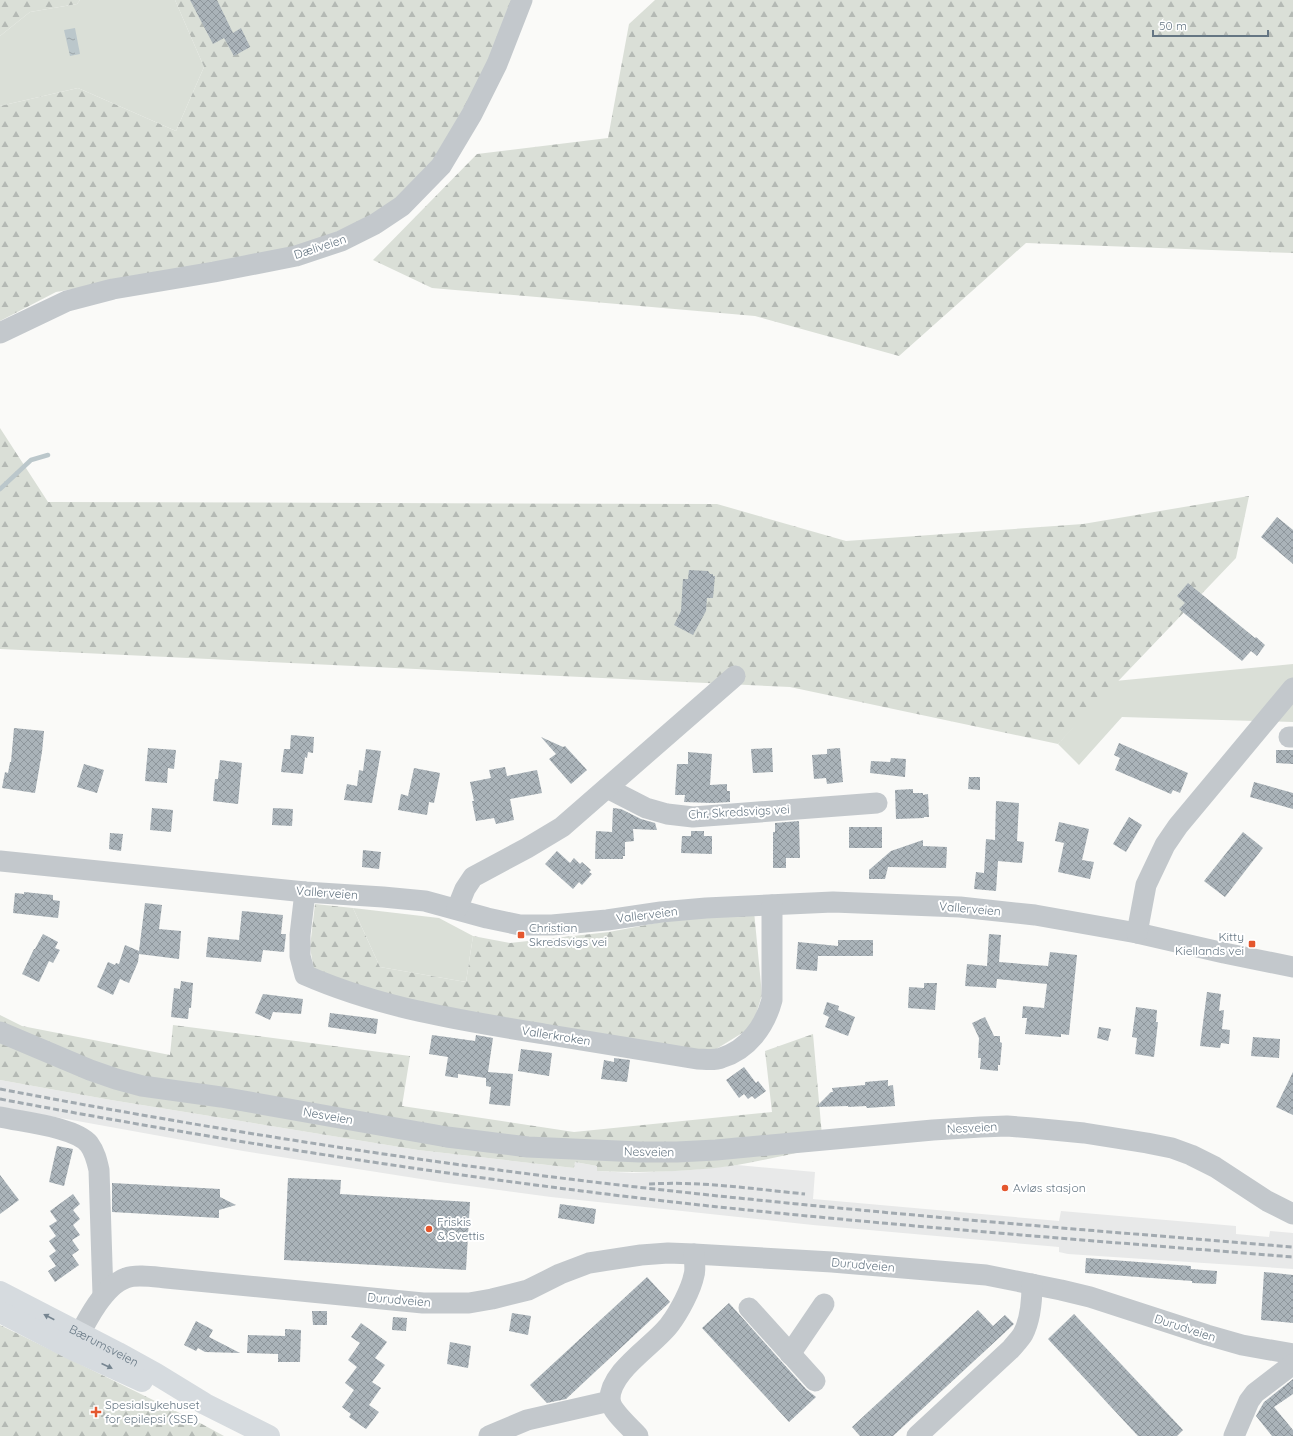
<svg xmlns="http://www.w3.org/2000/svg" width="1293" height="1436" font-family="Quicksand,sans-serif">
<defs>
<pattern id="forest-firs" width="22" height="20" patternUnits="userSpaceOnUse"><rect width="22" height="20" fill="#dadfd7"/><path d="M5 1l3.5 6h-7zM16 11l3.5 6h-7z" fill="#b4b9b4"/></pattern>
<pattern id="water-ripples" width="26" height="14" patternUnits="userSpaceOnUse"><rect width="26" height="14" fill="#bbc7cb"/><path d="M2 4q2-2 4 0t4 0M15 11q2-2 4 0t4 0" fill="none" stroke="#9ca6aa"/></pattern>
<pattern id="building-cross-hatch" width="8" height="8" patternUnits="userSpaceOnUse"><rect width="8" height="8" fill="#aab3b9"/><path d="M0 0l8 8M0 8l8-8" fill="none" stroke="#8e969c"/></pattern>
</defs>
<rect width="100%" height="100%" fill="#fafaf8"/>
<polygon fill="#e8e9e9" points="0,1080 111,1100 418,1150 574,1168 575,1162 597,1166 597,1171 633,1173 691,1170 737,1165 815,1172 813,1199 1059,1221 1061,1211 1236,1226 1236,1234 1269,1237 1270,1231 1293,1233 1293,1269 1068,1254 1059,1252 1059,1247 813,1225 551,1197 440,1182 243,1151 0,1107"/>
<g fill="#dadfd7">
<polygon points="80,0 175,0 204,67 176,131 78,88 0,106 0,36 30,12 77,4"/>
<polygon points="1293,664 1293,722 1122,717 1079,765 1058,744 1115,681"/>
<polygon points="353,908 439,918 473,936 466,982 380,967"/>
</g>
<g fill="url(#forest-firs)">
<polygon points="0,0 80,0 77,4 30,12 0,36"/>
<polygon points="175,0 514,0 469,115 396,208 291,250 56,292 0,321 0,106 78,88 176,131 204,67"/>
<polygon points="655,0 1293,0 1293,253 1026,243 899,356 755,316 432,288 373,260 477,154 608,138 629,24"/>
<polygon points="0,428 48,502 717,504 846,541 1083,524 1249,496 1236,558 1058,744 790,687 0,649"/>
<polygon points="315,904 353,908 380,967 466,982 473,936 510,943 609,932 704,914 754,911 762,995 752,1027 713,1051 664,1047 353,990 314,971 310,947"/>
<path d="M0,1015L22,1026L170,1055L173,1025L410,1056L402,1106L574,1132L772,1112L765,1051L813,1034L823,1147C795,1153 766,1160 737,1165C691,1172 644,1173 597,1171V1166L575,1162L574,1168L418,1150L111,1100L0,1080Z"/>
<polygon points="0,1325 200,1423 224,1436 0,1436"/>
</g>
<polygon fill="url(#water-ripples)" points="75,28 80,54 70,56 64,30"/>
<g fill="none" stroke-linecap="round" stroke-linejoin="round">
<polyline stroke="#bbc7cb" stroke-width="4.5" points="0,489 31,460 48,455"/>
</g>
<g fill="url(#building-cross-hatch)">
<polygon points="190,0 217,0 233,33 241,28 250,47 234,56 224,38 213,44"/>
<polygon points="1277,517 1293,530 1293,564 1261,537"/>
<polygon points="689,570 708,571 710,574 713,574 713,576 715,576 713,598 707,598 706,611 693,635 674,625 681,611 683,579 688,579"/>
<polygon points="1188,583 1255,638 1256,637 1265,645 1257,656 1251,651 1242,661 1179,609 1185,603 1177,596"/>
<polygon points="14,728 44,731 42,752 35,793 2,788 5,772 8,773 10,762 11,762"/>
<polygon points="291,735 314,737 313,753 308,752 307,758 305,757 303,774 281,772 284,749 290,749"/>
<polygon points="541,737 563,747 565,746 587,770 571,784 549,759 556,754"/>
<polygon points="1119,743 1188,773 1180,793 1173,790 1171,794 1115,770 1120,758 1114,755"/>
<polygon points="148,748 176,750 174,769 168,768 167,783 145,781"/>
<polygon points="772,748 773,772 753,773 751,749"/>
<polygon points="840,748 843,782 827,784 826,778 814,779 812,755 827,754 827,749"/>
<polygon points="366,749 381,751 372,803 344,800 347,784 357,786 359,770 363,771"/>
<polygon points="1276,750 1293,750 1293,764 1276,763"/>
<polygon points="688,752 712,754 710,785 727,784 727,791 730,791 730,802 713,803 684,802 685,795 675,795 677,764 688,764"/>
<polygon points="891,758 906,759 905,777 870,773 871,761 890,762"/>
<polygon points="220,760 242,763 238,804 213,801 215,779 218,779"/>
<polygon points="84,764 104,770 97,793 77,787"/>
<polygon points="505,767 507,776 537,770 542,793 510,799 514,820 496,824 494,818 476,821 472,801 474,801 470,782 491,778 489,770"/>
<polygon points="414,768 440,773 434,803 429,802 427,815 398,810 401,794 408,796"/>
<polygon points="969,777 980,777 980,790 968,789"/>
<polygon points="1254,782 1293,793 1293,809 1250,797"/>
<polygon points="913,789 913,793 923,793 923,795 928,794 929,817 924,817 924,818 896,819 895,790"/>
<polygon points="996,801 1019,803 1017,841 1024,842 1022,863 998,861 996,891 974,889 976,872 984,873 986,839 995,840"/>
<polygon points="152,808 173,810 171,832 150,830"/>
<polygon points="273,808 293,809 292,826 272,825"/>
<polygon points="613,808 621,809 641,819 655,823 657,830 633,829 634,841 625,842 625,856 623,856 623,859 595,859 596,831 612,832"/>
<polygon points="1129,817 1142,825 1126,852 1113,844"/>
<polygon points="799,821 800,858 786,858 786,868 773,868 773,832 775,832 775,823"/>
<polygon points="1059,822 1089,829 1082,860 1094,862 1090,879 1058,872 1064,843 1055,841"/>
<rect x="849" y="827" width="33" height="21"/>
<polygon points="691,831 704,831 704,836 712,836 712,854 681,853 682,836 691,836"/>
<polygon points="1243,832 1263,848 1225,897 1204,881"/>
<polygon points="110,833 123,834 121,851 109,849"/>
<polygon points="923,840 923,846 947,847 946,868 888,867 885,879 869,879 869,870 891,851"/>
<polygon points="363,850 381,852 379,869 362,867"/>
<polygon points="557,851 570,863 574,858 580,864 582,862 591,870 589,872 592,874 582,885 579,882 573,889 545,864"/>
<polygon points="24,892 53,895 53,900 60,901 58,918 13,913 15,893 24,894"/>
<polygon points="145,903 162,905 159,929 181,931 179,959 139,954 138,962 129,983 120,979 113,995 97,987 108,962 115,965 116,963 119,964 125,945 139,951"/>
<polygon points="242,911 283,915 281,934 286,934 284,952 263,950 261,962 206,957 208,937 239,940"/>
<polygon points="43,934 58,942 55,948 60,950 53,963 49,961 39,982 22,974 34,949 35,949"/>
<polygon points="989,934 1001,935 999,962 1048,966 1050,952 1077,955 1069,1035 1061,1034 1061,1037 1025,1034 1027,1018 1022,1018 1023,1006 1044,1008 1047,984 997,979 996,988 965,986 967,964 987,966"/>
<polygon points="838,940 873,940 873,956 818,956 817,971 796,969 798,942 838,946"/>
<polygon points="181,981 193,983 191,1008 189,1008 188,1019 171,1017 174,988 180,989"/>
<polygon points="924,983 937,983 935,1010 908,1008 909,987 924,988"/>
<polygon points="1207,992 1221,994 1219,1011 1224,1010 1222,1029 1230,1030 1229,1044 1221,1043 1220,1048 1200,1046"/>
<polygon points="263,994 303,999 301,1014 273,1012 270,1020 255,1013"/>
<polygon points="827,1002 839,1006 838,1010 855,1017 848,1036 825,1027 829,1017 823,1014"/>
<polygon points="1136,1007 1157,1010 1156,1022 1158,1022 1154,1057 1135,1054 1137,1038 1132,1037"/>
<polygon points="330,1013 378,1019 376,1034 328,1027"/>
<polygon points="985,1017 994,1036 1000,1036 1000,1042 1002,1043 1000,1065 998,1065 998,1071 980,1069 981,1058 978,1058 979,1038 972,1023"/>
<polygon points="1099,1027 1111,1029 1108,1041 1097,1038"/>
<polygon points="432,1035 475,1041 476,1035 493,1038 488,1072 513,1074 510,1106 489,1104 491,1087 486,1086 486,1078 458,1074 458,1078 445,1076 448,1057 429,1054"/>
<polygon points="1253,1037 1280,1039 1279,1058 1251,1056"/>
<polygon points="521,1049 552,1053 549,1076 518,1071"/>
<polygon points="614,1058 630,1060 627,1082 601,1079 604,1060 614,1062"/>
<polygon points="744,1067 756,1083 758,1081 766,1091 755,1099 752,1096 748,1099 744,1094 739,1098 726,1080"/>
<polygon points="1293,1072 1293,1115 1276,1107"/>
<polygon points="888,1080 888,1086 893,1085 895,1106 867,1108 866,1106 848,1107 848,1106 816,1107 831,1092 833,1092 832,1088 865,1085 865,1082"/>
<polygon points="57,1146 73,1149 64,1186 49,1182"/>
<polygon points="0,1175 19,1200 0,1214"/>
<polygon points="288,1178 341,1180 340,1194 470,1202 466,1270 284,1260"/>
<polygon points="112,1183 220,1189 220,1197 236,1205 219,1210 219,1218 112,1212"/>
<polygon points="73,1194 80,1204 73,1210 80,1219 73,1225 80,1235 72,1240 79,1250 72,1255 79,1265 55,1282 48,1271 56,1266 49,1256 56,1251 49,1241 56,1236 49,1226 57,1221 50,1211"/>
<polygon points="560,1204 596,1209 594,1224 558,1218"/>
<polygon points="1086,1258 1191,1266 1191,1269 1217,1271 1216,1284 1192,1283 1192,1281 1085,1273"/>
<polygon points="1264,1272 1293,1275 1293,1323 1261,1320"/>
<polygon points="647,1277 670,1302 566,1399 547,1403 530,1385"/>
<polygon points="729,1303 806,1389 816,1397 789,1422 702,1328"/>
<polygon points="978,1310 993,1326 1005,1315 1014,1324 893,1436 860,1436 852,1427"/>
<polygon points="312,1311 327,1311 327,1325 313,1325"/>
<polygon points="512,1313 531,1316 528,1335 509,1331"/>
<polygon points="1074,1314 1183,1430 1177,1436 1138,1436 1048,1339"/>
<polygon points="393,1317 407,1318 406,1331 392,1330"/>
<polygon points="196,1321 213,1330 209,1337 240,1353 205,1352 198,1348 196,1351 184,1345"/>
<polygon points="361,1323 387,1342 375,1358 385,1365 372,1382 381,1388 369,1405 379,1412 366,1429 349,1417 351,1414 342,1407 354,1390 345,1383 357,1367 348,1360 360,1343 351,1337"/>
<polygon points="285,1329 301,1330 300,1362 278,1362 278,1354 247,1353 248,1335 285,1336"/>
<polygon points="450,1342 471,1346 468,1368 447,1364"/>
<polygon points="1293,1379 1293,1394 1274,1407 1293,1430 1293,1436 1272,1436 1256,1416 1264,1402"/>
</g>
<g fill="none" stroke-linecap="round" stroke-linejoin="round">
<g stroke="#c3c8cc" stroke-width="21">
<polyline points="0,333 67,301 113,289 214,272 296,256 341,241 375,224 402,206 441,166 472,114 497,64 522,0"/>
<polyline points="1289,737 1293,737"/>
<polyline points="607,788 646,808 667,814 693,817 877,803"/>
<polyline points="0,861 305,892 383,897 425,901 487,918 520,925 552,925 607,920 661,912 706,908 833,902 960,907 1035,915 1137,933 1224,953 1293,967"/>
<path d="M305,892L300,935V956L305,975C380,1008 463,1021 544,1034C595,1042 646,1051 697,1059C704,1059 714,1061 721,1058C748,1050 765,1026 772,1000V905"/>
<polyline points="457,909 465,889 473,877 527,848 562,827 735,676"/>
<polyline points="1137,933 1146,885 1165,845 1178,826 1293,688"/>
<polyline points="0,1032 90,1070 116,1079 142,1086 221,1097 447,1137 528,1147 640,1152 677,1152 716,1150 933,1130 981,1127 1007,1126 1032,1128 1084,1133 1147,1143 1172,1148 1191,1155 1215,1167 1267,1201 1293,1214"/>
<path d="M0,1117C22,1122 75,1127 89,1144C95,1152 97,1161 99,1170L103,1295"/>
<polyline points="749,1308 815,1381"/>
<path d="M72,1349C83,1328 102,1286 126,1278C136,1274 155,1277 166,1278L423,1303H469L492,1299L528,1290L560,1274L589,1263L641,1255L668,1253L694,1254L832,1262L986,1275L1061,1290L1090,1297L1207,1335L1242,1345L1293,1354"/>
<polyline points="790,1354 824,1304"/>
<polyline points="489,1436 527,1420 610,1401"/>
<path d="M638,1436C631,1428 611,1411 610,1400C609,1371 655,1345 670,1324C679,1312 691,1290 694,1275C696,1269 694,1260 694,1254"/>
<path d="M917,1436L1011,1349C1015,1344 1020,1339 1023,1334C1031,1319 1032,1300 1032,1284"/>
<polyline points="1234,1436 1249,1401 1255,1393 1293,1364"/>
</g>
<g stroke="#d6dbdf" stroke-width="22">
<path id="s1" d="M0,1292L118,1353L156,1374L205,1404L269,1436"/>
<polyline points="0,1312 72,1349 142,1381"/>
</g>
<g stroke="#a2aab0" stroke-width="3" stroke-dasharray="6 3" stroke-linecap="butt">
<path d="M0,1089C199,1127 400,1159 602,1183C832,1210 1062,1228 1293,1247"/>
<path d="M0,1099C223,1141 448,1176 673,1202C879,1225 1086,1240 1293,1257"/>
<path d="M649,1184C701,1181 753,1189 805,1194"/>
</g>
</g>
<defs><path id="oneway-solid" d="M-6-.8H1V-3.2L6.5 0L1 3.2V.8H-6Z"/></defs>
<g fill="#768591">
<use href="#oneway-solid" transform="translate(49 1317) rotate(-153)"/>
<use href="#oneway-solid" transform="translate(107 1366) rotate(24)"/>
</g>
<g fill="#e4572e" stroke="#fff" stroke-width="1.5">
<rect x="517" y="931" width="8" height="8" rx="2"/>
<rect x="1248" y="940" width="8" height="8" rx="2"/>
<circle cx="1005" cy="1188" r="4"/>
<circle cx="429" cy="1229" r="4"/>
<path d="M94 1406h4v4h4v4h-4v4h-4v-4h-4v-4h4z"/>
</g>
<g text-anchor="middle" stroke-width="4" stroke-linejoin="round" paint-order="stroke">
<g font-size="12" fill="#657683" stroke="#fff">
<text transform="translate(320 247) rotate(-18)" y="4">Dæliveien</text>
<text transform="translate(739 812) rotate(-3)" y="4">Chr. Skredsvigs vei</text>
<text transform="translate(327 893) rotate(4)" y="4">Vallerveien</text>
<text transform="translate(970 909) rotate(5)" y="4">Vallerveien</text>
<text transform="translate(647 915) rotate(-7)" y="4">Vallerveien</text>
<text transform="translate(556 1036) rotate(9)" y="4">Vallerkroken</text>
<text transform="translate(328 1116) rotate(10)" y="4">Nesveien</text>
<text transform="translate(972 1128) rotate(-3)" y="4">Nesveien</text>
<text transform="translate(649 1152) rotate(1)" y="4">Nesveien</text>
<text transform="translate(863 1265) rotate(5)" y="4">Durudveien</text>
<text transform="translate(399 1300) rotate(5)" y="4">Durudveien</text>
<text transform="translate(1185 1328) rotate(18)" y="4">Durudveien</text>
<text dy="4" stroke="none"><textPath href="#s1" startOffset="117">Bærumsveien</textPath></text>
</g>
<g font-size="12" fill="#657683" stroke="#fff" text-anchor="start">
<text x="529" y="932">Christian<tspan x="529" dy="14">Skredsvigs vei</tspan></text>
<text x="1244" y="941" text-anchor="end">Kitty<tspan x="1244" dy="14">Kiellands vei</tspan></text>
<text x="1013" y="1192">Avløs stasjon</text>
<text x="437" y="1226">Friskis<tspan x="437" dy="14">&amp; Svettis</tspan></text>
<text x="105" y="1409">Spesialsykehuset<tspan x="105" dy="14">for epilepsi (SSE)</tspan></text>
</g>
</g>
<path d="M1153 30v6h115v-6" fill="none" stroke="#657683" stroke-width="2"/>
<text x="1159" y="30" font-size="12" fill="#657683" stroke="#ffffff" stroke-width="3" paint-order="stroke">50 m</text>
</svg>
